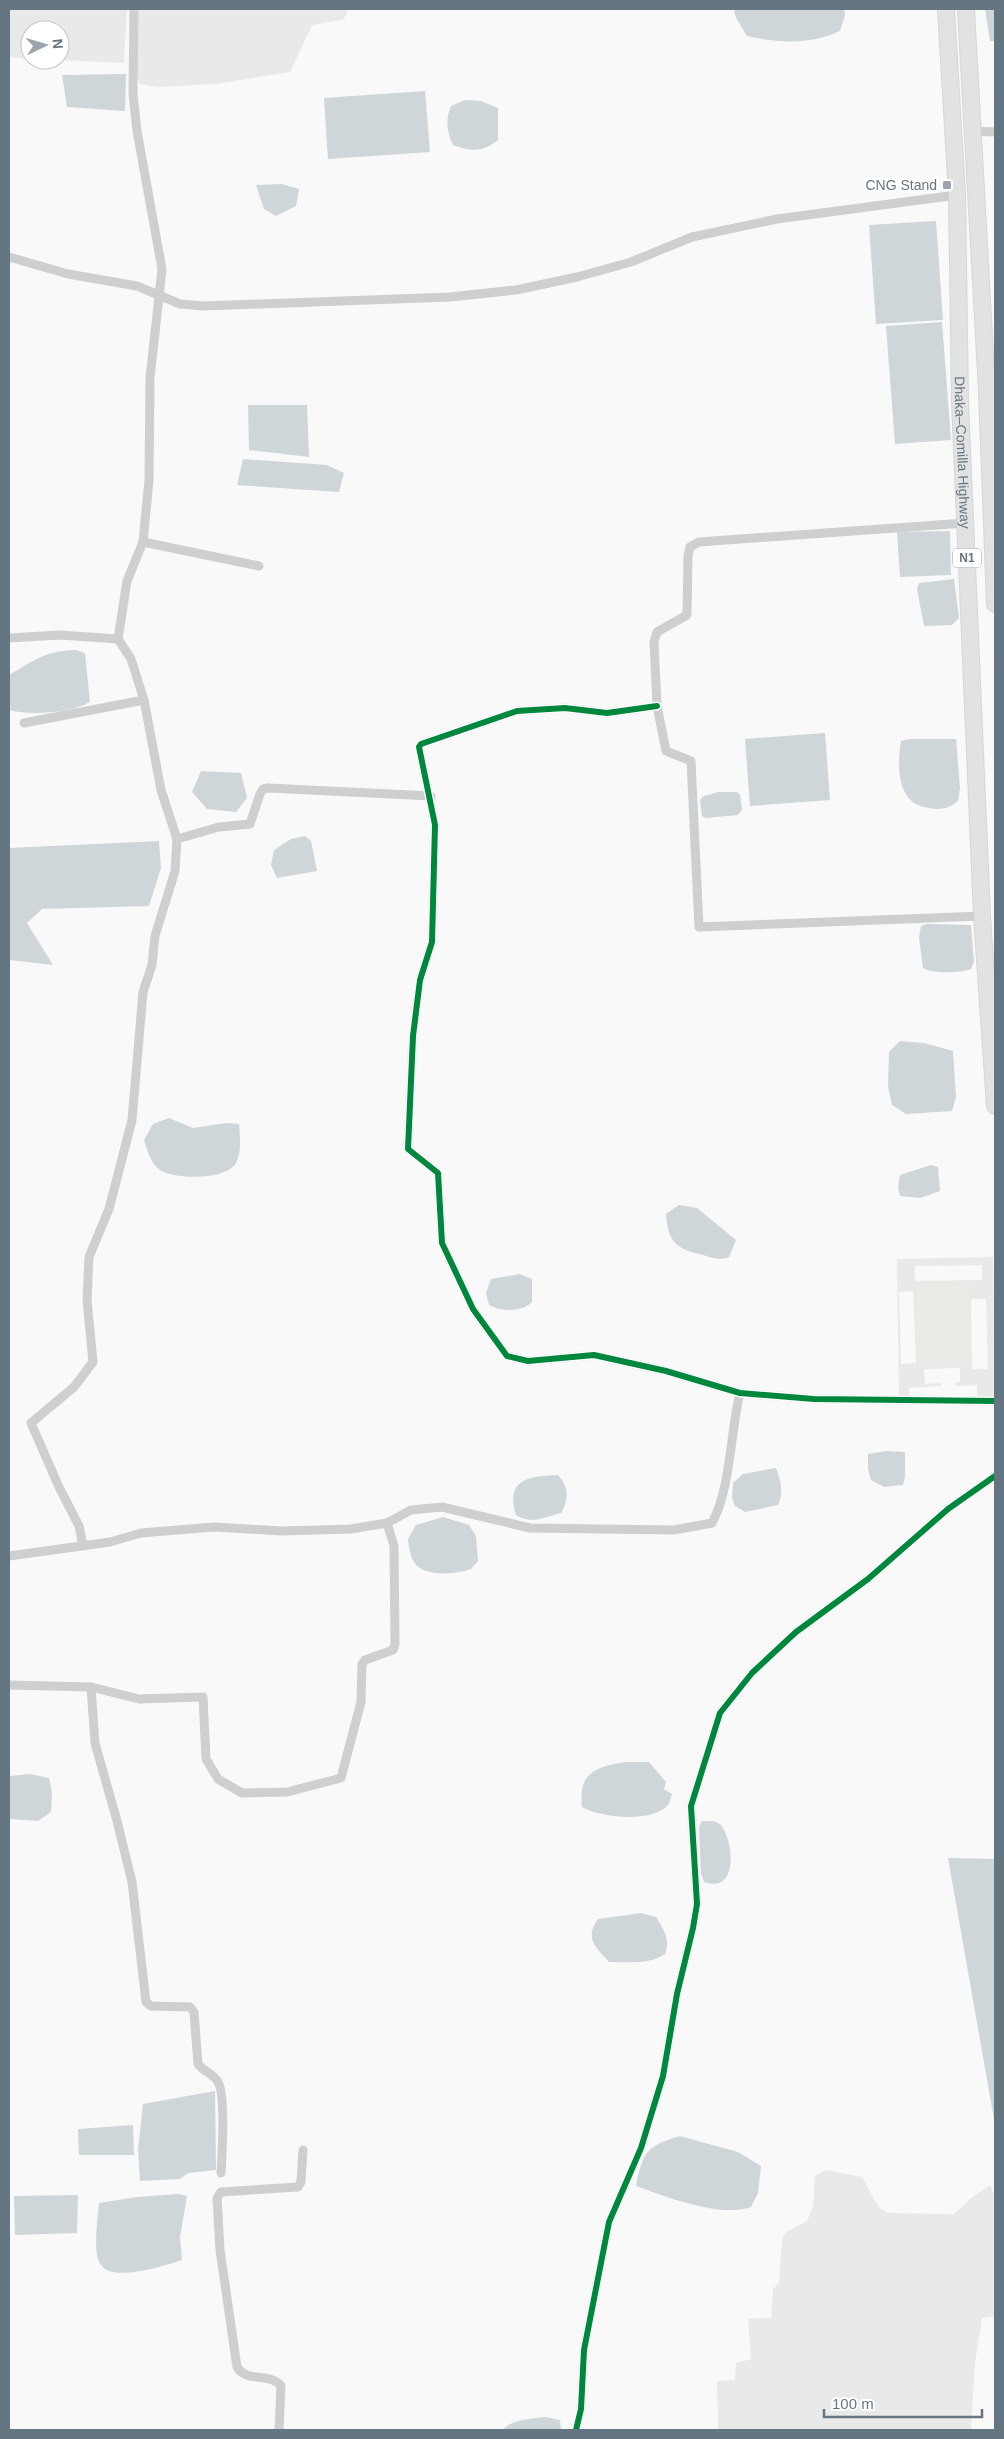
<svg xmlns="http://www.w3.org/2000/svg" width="1004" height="2439" font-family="Helvetica,sans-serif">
<rect width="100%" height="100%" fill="#f9f9f9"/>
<g fill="#e8e9e9" fill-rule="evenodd">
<polygon points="9,9 127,9 124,63 60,60 60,30 30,30 30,59 9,57"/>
<polygon points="137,9 348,9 344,19 312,25 290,72 216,84 157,87 140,84 136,75"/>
<path d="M993,1257L995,1399L899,1401L897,1259ZM982,1265V1280L915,1281V1266ZM913,1291L916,1363L901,1364L899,1292ZM971,1299H986L988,1369H972ZM960,1368V1382H956V1386L977,1385V1397L910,1400L909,1388L941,1386V1383L925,1384L924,1369Z"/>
<polygon points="826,2170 862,2177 879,2208 889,2213 954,2214 970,2199 990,2185 995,2196 995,2316 982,2318 975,2363 971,2430 718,2430 717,2381 735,2380 736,2363 751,2359 748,2319 771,2318 773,2289 779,2283 782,2239 786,2232 807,2221 813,2206 815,2176"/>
</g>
<polygon fill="#e8ebe6" points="969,1283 971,1363 919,1364 917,1284"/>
<g fill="#ced6d9">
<path d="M734,9H844L845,15L840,31C812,45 776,43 747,36L736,18Z"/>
<polygon points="985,9 995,9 995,41 990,41"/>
<polygon points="126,74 125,111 67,107 62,75"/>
<polygon points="425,91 430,152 328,159 324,98"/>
<path d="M465,100L481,101L498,108V140C483,152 471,152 453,145C447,132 445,120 451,106Z"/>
<polygon points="282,184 299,189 296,206 276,216 264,209 256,185"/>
<polygon points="936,221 943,320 876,324 869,225"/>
<polygon points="942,322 951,440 895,444 886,326"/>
<polygon points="248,405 307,405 309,457 249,450"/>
<polygon points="243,459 327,465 344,473 339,492 237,485"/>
<polygon points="950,531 951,575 900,577 897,532"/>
<polygon points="954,579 959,618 952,625 924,626 917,589 919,583"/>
<path d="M76,650L85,653L90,702C71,713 30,716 9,710V675C35,660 44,651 76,650Z"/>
<polygon points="825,733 830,800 750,806 745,739"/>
<path d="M910,739H956L960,788L958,801C949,809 940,810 929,808C896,805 897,765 901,741Z"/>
<polygon points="201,771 241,773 247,798 236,812 207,809 192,792"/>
<polygon points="718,792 736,792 740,794 742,810 738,815 706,818 702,816 700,800 704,796"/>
<polygon points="305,836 311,841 317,871 277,878 271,865 274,850 291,839"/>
<polygon points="159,841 161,868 149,906 42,909 27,923 53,965 9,960 9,848"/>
<path d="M927,924L971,925L974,962L971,969C960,973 933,974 923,968L919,937L921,926Z"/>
<polygon points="900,1041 924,1043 953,1051 956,1097 952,1111 906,1114 892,1105 888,1086 889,1052"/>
<path d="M169,1118L193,1128L227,1123L239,1124C240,1136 242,1152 236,1163C227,1180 175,1180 160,1170C151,1164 147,1150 144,1140L153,1124Z"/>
<polygon points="931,1165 938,1167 940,1191 920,1198 900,1196 898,1187 900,1175"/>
<path d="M679,1205L697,1208L736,1240L729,1257C719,1261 713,1258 703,1255C676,1249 668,1242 666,1214Z"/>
<path d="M520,1274L532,1279V1302C522,1312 501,1312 489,1305L486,1293L491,1279Z"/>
<polygon points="887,1451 905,1452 905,1477 903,1485 884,1487 871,1480 868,1469 868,1454"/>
<path d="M776,1468C781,1482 784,1492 778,1505L745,1512L735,1506L732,1497L733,1483L743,1474Z"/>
<path d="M558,1475C569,1487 569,1499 561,1513C545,1517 531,1525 516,1515C505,1479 529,1476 558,1475Z"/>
<path d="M443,1517L469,1525L476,1536L478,1561L471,1569C457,1574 424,1578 414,1562C410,1556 409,1547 408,1539L416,1525Z"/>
<path d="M625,1762H649L666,1782L664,1789L672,1794C671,1797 670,1802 668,1805C652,1823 601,1818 582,1807C578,1773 595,1767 625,1762Z"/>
<polygon points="30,1774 49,1778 52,1792 51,1812 38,1821 9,1819 9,1776"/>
<path d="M702,1821C708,1821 716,1820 721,1825C734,1842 739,1894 704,1882L701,1873L699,1827Z"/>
<polygon points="948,1858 995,1859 995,2125"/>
<path d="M641,1913L656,1917C663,1928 671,1940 665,1954C649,1965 627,1962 609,1962C596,1947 584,1939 598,1919Z"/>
<polygon points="215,2091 216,2170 188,2173 180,2179 140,2181 138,2150 143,2104"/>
<polygon points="133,2125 134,2155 79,2155 78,2129"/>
<path d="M680,2136L738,2152L761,2166L758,2193L751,2207C720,2218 667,2197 636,2186C643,2152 646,2146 680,2136Z"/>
<path d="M179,2194L187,2196L180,2237L182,2260C166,2265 112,2283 101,2265C92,2252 98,2218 99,2203L137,2197Z"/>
<polygon points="78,2195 77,2233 15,2235 14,2196"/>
<path d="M545,2417L560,2420L561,2430H503C511,2419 532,2419 545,2417Z"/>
</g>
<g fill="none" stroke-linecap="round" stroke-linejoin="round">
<defs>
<g id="highway">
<path id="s1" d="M946,9L957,195L960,402L982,916L995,1106"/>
<polyline points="966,9 987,391 995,604"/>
</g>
</defs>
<use href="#highway" stroke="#d5d6d6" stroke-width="18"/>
<g stroke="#cecfd0" stroke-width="9">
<polyline points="972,131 995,132"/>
<polyline points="9,257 68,274 137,286 180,304 203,306 450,297 516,290 577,277 631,262 692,237 777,219 957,195"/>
<polyline points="965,523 699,542 690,547 688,556 687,615 657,632 654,642 657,706 666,751 691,761 699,927 982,916"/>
<polyline points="143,542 259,566"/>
<polyline points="9,638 60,635 118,639 127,581 143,542 149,480 150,378 162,269 137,131 133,94 134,9"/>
<polyline points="657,706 607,713 565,708 517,711 421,744 419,747 435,825 432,942 420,980 413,1036 408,1149 438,1173 442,1243 473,1309 507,1356 528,1361 594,1355 666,1371 740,1393 814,1399 995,1401"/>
<polyline points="24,723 144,700"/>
<polyline points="177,839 219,827 250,824 260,794 263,789 268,788 431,796"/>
<polyline points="83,1546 79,1526 59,1487 31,1423 74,1387 93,1362 87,1300 89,1257 109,1209 132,1120 143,992 152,965 155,936 175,871 177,839 161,790 144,700 131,659 118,639"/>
<path d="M9,1556L110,1542L141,1533L214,1527L282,1531L351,1529L387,1523L411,1510L442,1507L530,1528L674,1530L712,1523C731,1488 730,1433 740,1393"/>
<polyline points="9,1685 91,1687 139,1699 203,1697 206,1759 218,1779 242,1793 287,1792 341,1778 361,1702 362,1664 365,1660 393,1650 395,1644 394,1546 387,1523"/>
<path d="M91,1687L95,1743L117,1821L132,1882L146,2002L151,2006L190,2007L194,2012L198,2064C204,2072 213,2073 218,2082C226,2095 222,2155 221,2173"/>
<path d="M279,2430L281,2386C270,2372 246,2383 237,2367L220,2250L217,2198L221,2192L298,2187L301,2182L303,2150"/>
<polyline points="576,2430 581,2409 584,2350 609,2222 641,2148 663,2076 677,1994 693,1928 697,1904 691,1806 720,1713 752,1673 796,1632 868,1579 948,1509 995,1476"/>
</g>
<use href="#highway" stroke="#e1e2e2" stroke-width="16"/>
<defs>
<g id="cycleway">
<polyline points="657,706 607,713 565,708 517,711 421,744 419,747 435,825 432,942 420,980 413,1036 408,1149 438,1173 442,1243 473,1309 507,1356 528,1361 594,1355 666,1371 740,1393 814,1399 995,1401"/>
<polyline points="576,2430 581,2409 584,2350 609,2222 641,2148 663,2076 677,1994 693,1928 697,1904 691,1806 720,1713 752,1673 796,1632 868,1579 948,1509 995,1476"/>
</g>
</defs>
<use href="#cycleway" stroke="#fff" stroke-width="9"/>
<use href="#cycleway" stroke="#00873e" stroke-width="6"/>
</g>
<rect fill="#99a4ac" stroke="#fff" stroke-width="2" x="942" y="180" width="10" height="10" rx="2.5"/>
<g text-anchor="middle" stroke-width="5" stroke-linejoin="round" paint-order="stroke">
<rect fill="#fff" stroke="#939fa8" stroke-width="1" x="953" y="548.5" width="28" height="19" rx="4"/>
<g font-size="12" font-weight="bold" fill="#657683">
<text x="967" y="562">N1</text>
</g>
<g font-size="14" fill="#657683" stroke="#fff" text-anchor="end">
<text x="937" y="190">CNG Stand</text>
</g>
<g font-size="14" fill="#657683" stroke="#fff">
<text dy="5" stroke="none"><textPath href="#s1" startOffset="444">Dhaka–Comilla Highway</textPath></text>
</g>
</g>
<rect width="1004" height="2439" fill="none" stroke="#657683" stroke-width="20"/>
<g transform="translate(45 45) rotate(85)"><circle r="24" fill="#ffffff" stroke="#c1c8cd"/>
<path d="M0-4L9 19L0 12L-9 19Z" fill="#99a4ac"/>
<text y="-8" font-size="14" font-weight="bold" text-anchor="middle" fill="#657683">N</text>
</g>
<path d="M824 2409v8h158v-8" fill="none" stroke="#657683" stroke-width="2.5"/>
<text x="832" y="2409" font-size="15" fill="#657683" stroke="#ffffff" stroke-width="4" paint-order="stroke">100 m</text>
</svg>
